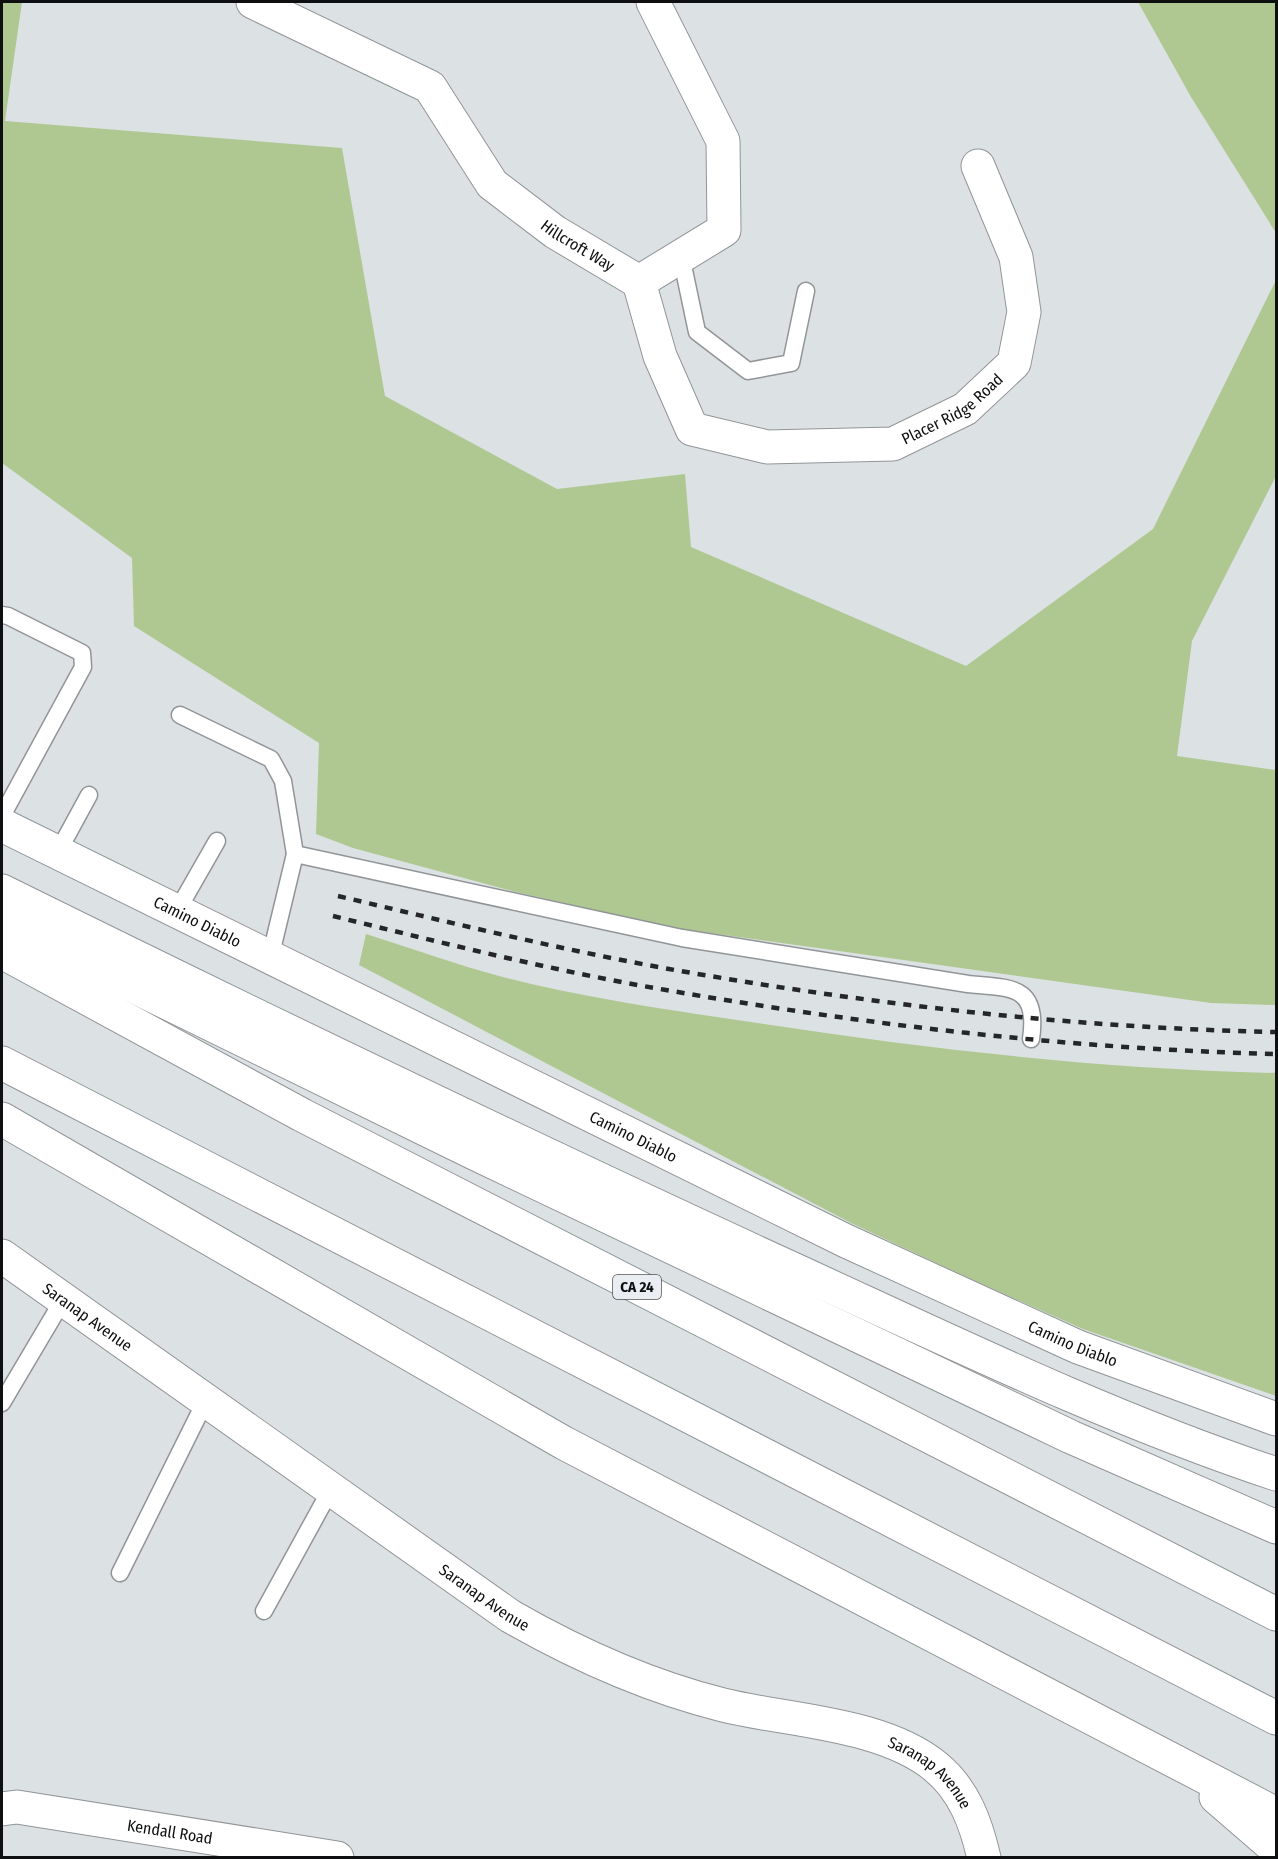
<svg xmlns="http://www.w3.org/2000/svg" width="1278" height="1859" font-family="'Fira Sans Condensed',sans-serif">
<rect width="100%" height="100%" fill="#dce1e4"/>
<g fill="#afc892">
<polygon points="2,2 22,2 5,121 342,148 385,396 557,489 685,474 691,547 966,666 1153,529 1276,280 1276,476 1192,641 1177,756 1276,770 1276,1005 1211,1003 674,928 516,892 353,848 316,834 319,743 134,626 132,558 2,463"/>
<polygon points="1138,2 1276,2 1276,233 1191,97"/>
<path d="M366,934C411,948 457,965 503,977C588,999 677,1011 764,1024C934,1050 1105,1069 1276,1073V1396L1083,1329L966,1277L851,1223L359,965Z"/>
</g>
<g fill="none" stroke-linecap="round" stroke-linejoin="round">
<defs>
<g id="lane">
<polyline points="681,256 697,332 748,371 791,363 806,291"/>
<polyline points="2,615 8,616 82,653 83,667 2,816"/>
<polyline points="180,715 271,759 283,781 295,854 270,958"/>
<polyline points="58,852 89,795"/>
<path d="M295,854L682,938L968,984C1011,988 1039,985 1031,1039"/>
<polyline points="177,911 217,841"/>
<polyline points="2,1403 63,1300"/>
<polyline points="120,1573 206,1400"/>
<polyline points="264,1611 331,1489"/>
</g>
<g id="street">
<path id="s1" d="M253,2L430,87L492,184L555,232L639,282L724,230L723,141L653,2"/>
<path id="s2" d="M639,282L660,356L692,429L767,447L893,444L965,409L1014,363L1024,312L1016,257L978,166"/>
<path id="s3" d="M2,1256L510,1616C578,1655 647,1686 723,1705C788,1721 883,1723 936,1767C964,1790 976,1823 984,1858"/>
<path id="s4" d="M2,1809L17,1807L337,1858"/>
</g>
<g id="secondary">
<path id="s5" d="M2,825L846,1241L1078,1347L1276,1419"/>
</g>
<g id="highway">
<path d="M2,891C261,1019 521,1144 784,1265C946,1339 1107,1418 1276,1474"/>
<polyline points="2,922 474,1153 1071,1437 1276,1527"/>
<polyline points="2,952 302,1115 1276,1614"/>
<polyline points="2,1063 1276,1718"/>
<polyline points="2,1119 564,1443 1276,1814"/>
<polyline points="1216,1797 1276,1849"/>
</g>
</defs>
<use href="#lane" stroke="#919598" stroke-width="19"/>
<use href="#street" stroke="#919598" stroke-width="35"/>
<use href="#secondary" stroke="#919598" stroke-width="35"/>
<use href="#highway" stroke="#919598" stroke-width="35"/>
<use href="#lane" stroke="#fff" stroke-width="16"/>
<use href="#street" stroke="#fff" stroke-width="33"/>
<use href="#secondary" stroke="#fff" stroke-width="33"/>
<use href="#highway" stroke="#fff" stroke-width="33"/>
<g stroke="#242628" stroke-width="4.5" stroke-dasharray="8 8" stroke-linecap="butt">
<path d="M338,896C448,922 558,949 669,969C869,1004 1073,1028 1276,1032"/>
<path d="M333,916C443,943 554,971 666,990C867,1025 1072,1049 1276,1054"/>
</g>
</g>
<g text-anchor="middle" stroke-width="5" stroke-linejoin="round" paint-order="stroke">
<rect fill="#eaeef2" stroke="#505254" stroke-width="1.5" x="613" y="1275" width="48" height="24" rx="4.5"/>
<g font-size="15" font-weight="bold" fill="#0e0f11">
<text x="637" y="1292">CA 24</text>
</g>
<g font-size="16" fill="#0e0f11" stroke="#eaeef2">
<text dy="6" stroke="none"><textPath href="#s1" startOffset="417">Hillcroft Way</textPath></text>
<text dy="6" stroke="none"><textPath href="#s2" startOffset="429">Placer Ridge Road</textPath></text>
<text dy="6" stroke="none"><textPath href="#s5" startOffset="218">Camino Diablo</textPath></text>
<text dy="6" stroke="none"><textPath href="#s5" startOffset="704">Camino Diablo</textPath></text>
<text dy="6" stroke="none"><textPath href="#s3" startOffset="105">Saranap Avenue</textPath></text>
<text dy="6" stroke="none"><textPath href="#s5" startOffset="1190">Camino Diablo</textPath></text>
<text dy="6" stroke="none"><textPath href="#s3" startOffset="591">Saranap Avenue</textPath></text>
<text dy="6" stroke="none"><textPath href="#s3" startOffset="1077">Saranap Avenue</textPath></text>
<text dy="6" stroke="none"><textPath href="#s4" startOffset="170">Kendall Road</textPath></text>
</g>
</g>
<rect width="1278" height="1859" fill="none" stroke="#0e0f11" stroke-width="6"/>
</svg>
